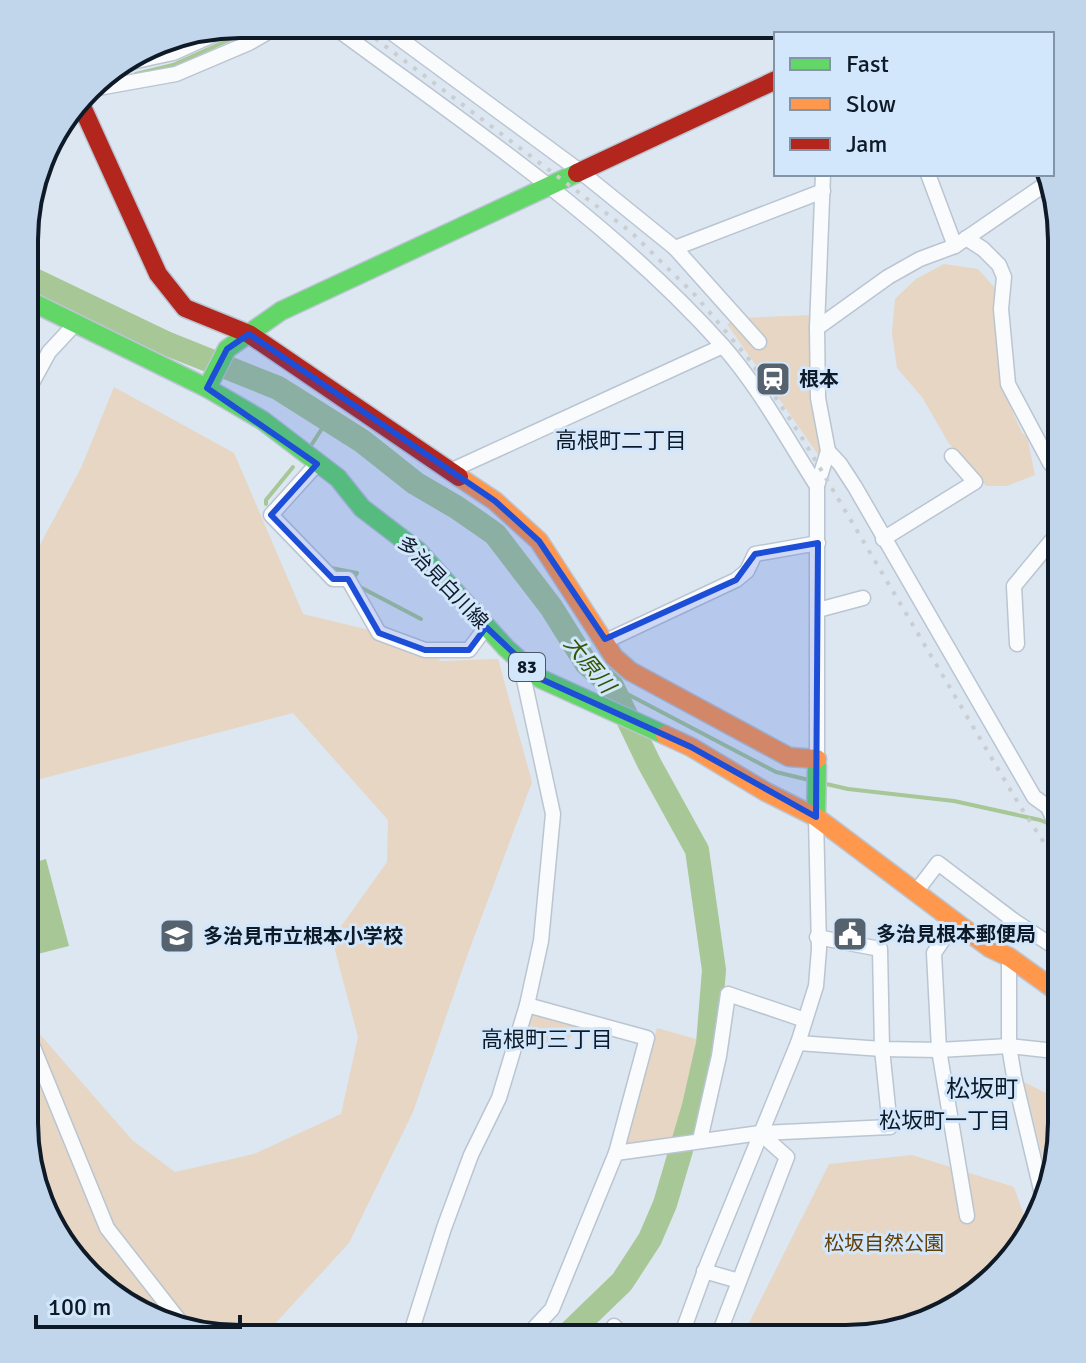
<svg xmlns="http://www.w3.org/2000/svg" width="1086" height="1363" font-family="Signika,'Noto Sans JP',sans-serif">
<rect width="100%" height="100%" fill="#dce7f2"/>
<g fill="#e6d6c3">
<polygon points="944,264 978,269 995,288 998,364 1003,390 1022,433 1027,436 1035,475 1007,486 986,486 948,442 922,397 897,368 892,333 895,299 916,279"/>
<polygon points="811,315 820,438 819,456 727,324 741,318"/>
<polygon points="114,387 234,453 303,614 435,646 440,661 498,659 532,782 467,956 413,1112 349,1243 261,1339 225,1338 120,1303 53,1231 24,1123 24,1016 132,1140 175,1172 254,1154 341,1114 358,1037 332,939 387,862 388,820 293,713 25,783 25,573 81,468"/>
<polygon points="532,1010 580,1023 565,1045 523,1043"/>
<polygon points="657,1028 699,1040 676,1139 625,1146"/>
<polygon points="1024,1082 1062,1101 1061,1138 1056,1154 1043,1159"/>
<polygon points="912,1155 1014,1187 1030,1232 1026,1243 954,1310 860,1339 741,1339 829,1164"/>
</g>
<polygon fill="#a8c796" points="46,859 69,946 26,957 25,865"/>
<g fill="none" stroke-linecap="round" stroke-linejoin="round">
<g stroke="#a8c796" stroke-width="4">
<polyline points="136,74 173,65 264,24"/>
<polyline points="97,79 120,77"/>
<polyline points="312,444 327,421"/>
<polyline points="266,504 266,500 293,467"/>
<polyline points="331,568 357,573 352,580"/>
<polyline points="360,587 421,619"/>
<polyline points="612,686 776,772 809,780"/>
<polyline points="822,783 848,789 954,801 1040,820 1052,825"/>
</g>
<polyline stroke="#a8c796" stroke-width="24" points="26,276 168,344 278,388 362,441 415,483 456,507 495,534 551,607 586,663 612,686 649,763 697,850 714,970 708,1044 694,1106 665,1204 650,1239 622,1282 563,1339"/>
<defs>
<g id="street">
<path d="M330,24C465,124 609,219 722,345C759,387 787,439 817,486"/>
<polyline points="380,24 581,172 675,248 823,191"/>
<polyline points="821,34 821,26"/>
<polyline points="122,64 173,53 235,25"/>
<polyline points="87,90 176,74 249,43 282,24"/>
<polyline points="928,174 955,246"/>
<polyline points="966,238 983,249 999,265 1004,277 1001,309 1008,384 1050,463 1062,476"/>
<polyline points="675,248 759,342"/>
<polyline points="817,328 888,277 920,259 955,246 1047,183"/>
<polyline points="26,394 49,352 76,323"/>
<polyline points="828,451 840,464 855,487 1034,797 1048,807 1062,839"/>
<polyline points="317,464 271,515 333,579 348,579 379,633 425,650 469,650 486,627"/>
<polyline points="450,471 723,346"/>
<polyline points="883,539 975,482 952,456"/>
<polyline points="818,610 863,598"/>
<polyline points="606,641 736,580 747,571 755,554 818,543"/>
<polyline points="1017,644 1014,586 1062,528"/>
<polyline points="817,766 817,486 828,451 818,398 817,328 823,174"/>
<polyline points="915,893 938,863 1013,920 1062,952"/>
<polyline points="955,922 934,953 939,1050 967,1216"/>
<polyline points="990,948 1013,920"/>
<polyline points="1009,957 1009,1046 1014,1076 1042,1194"/>
<polyline points="527,1005 647,1038 616,1153 760,1133 890,1127 882,1049 880,949 817,937"/>
<polyline points="24,1025 107,1228 182,1324"/>
<polyline points="798,1043 882,1049 939,1050 1009,1046 1055,1051 1062,1054"/>
<polyline points="700,1140 719,1056 728,994 805,1020"/>
<polyline points="704,1271 739,1281"/>
<polyline points="614,1326 627,1339"/>
<polyline points="409,1339 444,1228 471,1155 499,1098 527,1005 541,941 553,814 520,661"/>
<polyline points="524,1339 552,1309 616,1153"/>
<polyline points="680,1339 707,1265 798,1043 816,986 819,949 816,817"/>
<polyline points="717,1339 787,1157 760,1133"/>
</g>
<g id="fast">
<polyline points="26,299 207,388 262,420 338,478 362,508 418,551 506,648 541,679 665,735"/>
<polyline points="207,388 227,349 281,311 577,173"/>
<polyline points="816,817 817,766"/>
</g>
<g id="slow">
<polyline points="459,477 495,501 539,541 614,657 630,671 789,757 817,759"/>
<polyline points="665,735 691,747 766,792 816,817 990,948 1009,957 1062,995"/>
</g>
<g id="jam">
<polyline points="79,100 158,274 185,308 249,334 459,477"/>
<polyline points="577,173 776,80"/>
</g>
</defs>
<use href="#street" stroke="#bac5d1" stroke-width="17"/>
<use href="#fast" stroke="#bac5d1" stroke-width="21"/>
<use href="#slow" stroke="#bac5d1" stroke-width="21"/>
<use href="#jam" stroke="#bac5d1" stroke-width="21"/>
<use href="#street" stroke="#fafbfd" stroke-width="14"/>
<use href="#fast" stroke="#63d668" stroke-width="18"/>
<use href="#slow" stroke="#ff974d" stroke-width="18"/>
<use href="#jam" stroke="#b3261e" stroke-width="18"/>
<polyline stroke="#caced2" stroke-width="4" stroke-dasharray="4 8" stroke-linecap="butt" points="356,24 631,232 695,295 748,358 772,392 801,436 1020,806 1062,870"/>
</g>
<path fill="#1d4ed8" fill-opacity="0.2" stroke="#1d4ed8" stroke-width="6" stroke-linejoin="round" d="M249,334L495,501L539,541L605,639L736,580L755,554L818,543L816,817L691,747L541,679L486,627L469,650H425L379,633L348,579H333L271,515L317,464L207,388L227,349Z"/>
<defs>
<symbol id="station-square" viewBox="-11 -11 22 22"><rect x="-9" y="-9" width="18" height="18" rx="4" fill="#56626e" stroke="#d2e6fc"/><path d="M-3-6H3Q5-6 5-4V2Q5 4 3 4L4.5 6H3L1.5 4h-3L-3 6H-4.5L-3 4Q-5 4-5 2V-4Q-5-6-3-6ZM-3.5-4v3h7v-3ZM-3.5 1v1.5H-2V1ZM2 1v1.5H3.5V1Z" fill="#fff"/></symbol>
<symbol id="civic-square" viewBox="-11 -11 22 22"><rect x="-9" y="-9" width="18" height="18" rx="4" fill="#56626e" stroke="#d2e6fc"/><path d="M-.6-6.5H3V-4.5H.6V-3L4-1V1h2V6H-6V1h2V-1L-.6-3ZM-1.2 2.5V6h2.4V2.5Z" fill="#fff"/></symbol>
<symbol id="school-square" viewBox="-11 -11 22 22"><rect x="-9" y="-9" width="18" height="18" rx="4" fill="#56626e" stroke="#d2e6fc"/><path d="M0-5L7-2L0 1L-7-2ZM-4 1L0 2.5L4 1V4Q0 6-4 4Z" fill="#fff"/></symbol>
</defs>
<g fill-rule="evenodd">
<use href="#station-square" x="753" y="359" width="40" height="40"/>
<use href="#civic-square" x="830" y="914" width="40" height="40"/>
<use href="#school-square" x="157" y="916" width="40" height="40"/>
</g>
<g text-anchor="middle" stroke-width="6" stroke-linejoin="round" paint-order="stroke">
<rect fill="#d2e6fc" stroke="#495767" stroke-width="2" x="509" y="653" width="36" height="28" rx="6"/>
<g font-size="18" font-weight="bold" fill="#0e1a27">
<text x="527" y="673">83</text>
</g>
<g font-size="20" font-weight="bold" fill="#0e1a27" stroke="#d2e6fc" text-anchor="start">
<text x="799" y="386">根本</text>
<text x="876" y="941">多治見根本郵便局</text>
<text x="203" y="943">多治見市立根本小学校</text>
</g>
<g font-size="20" fill="#0e1a27" stroke="#d2e6fc">
<text transform="translate(443 582) rotate(46)" y="7">多治見白川線</text>
</g>
<g font-size="20" fill="#643f05" stroke="#d2e6fc">
<text x="884" y="1250">松坂自然公園</text>
</g>
<g font-size="22" fill="#0e1a27" stroke="#d2e6fc">
<text x="621" y="448">高根町二丁目</text>
<text x="547" y="1047">高根町三丁目</text>
<text x="945" y="1128">松坂町一丁目</text>
</g>
<g font-size="22" font-style="italic" fill="#345602" stroke="#d2e6fc">
<text transform="translate(590 664) rotate(51)" y="8">大原川</text>
</g>
<g font-size="24" fill="#0e1a27" stroke="#d2e6fc">
<text x="982" y="1097">松坂町</text>
</g>
</g>
<path d="M0 0H1086V1363H0ZM240 38H846A202 202 0 0 1 1048 240V1123A202 202 0 0 1 846 1325H240A202 202 0 0 1 38 1123V240A202 202 0 0 1 240 38Z" fill="#c2d6eb" fill-rule="evenodd"/>
<path fill="none" stroke="#0e1a27" stroke-width="4" d="M240 38H846A202 202 0 0 1 1048 240V1123A202 202 0 0 1 846 1325H240A202 202 0 0 1 38 1123V240A202 202 0 0 1 240 38Z"/>
<rect x="774" y="32" width="280" height="144" fill="#d2e6fc" stroke="#8494a7" stroke-width="2"/>
<rect x="790" y="58" width="40" height="12" fill="#63d668" stroke="#8494a7" stroke-width="2"/>
<text x="846" y="72" font-size="24" fill="#0e1a27">Fast</text>
<rect x="790" y="98" width="40" height="12" fill="#ff974d" stroke="#8494a7" stroke-width="2"/>
<text x="846" y="112" font-size="24" fill="#0e1a27">Slow</text>
<rect x="790" y="138" width="40" height="12" fill="#b3261e" stroke="#8494a7" stroke-width="2"/>
<text x="846" y="152" font-size="24" fill="#0e1a27">Jam</text>
<path d="M36 1315v12h204v-12" fill="none" stroke="#0e1a27" stroke-width="4"/>
<text x="48" y="1315" font-size="24" fill="#0e1a27" stroke="#d2e6fc" stroke-width="6" paint-order="stroke">100 m</text>
</svg>
